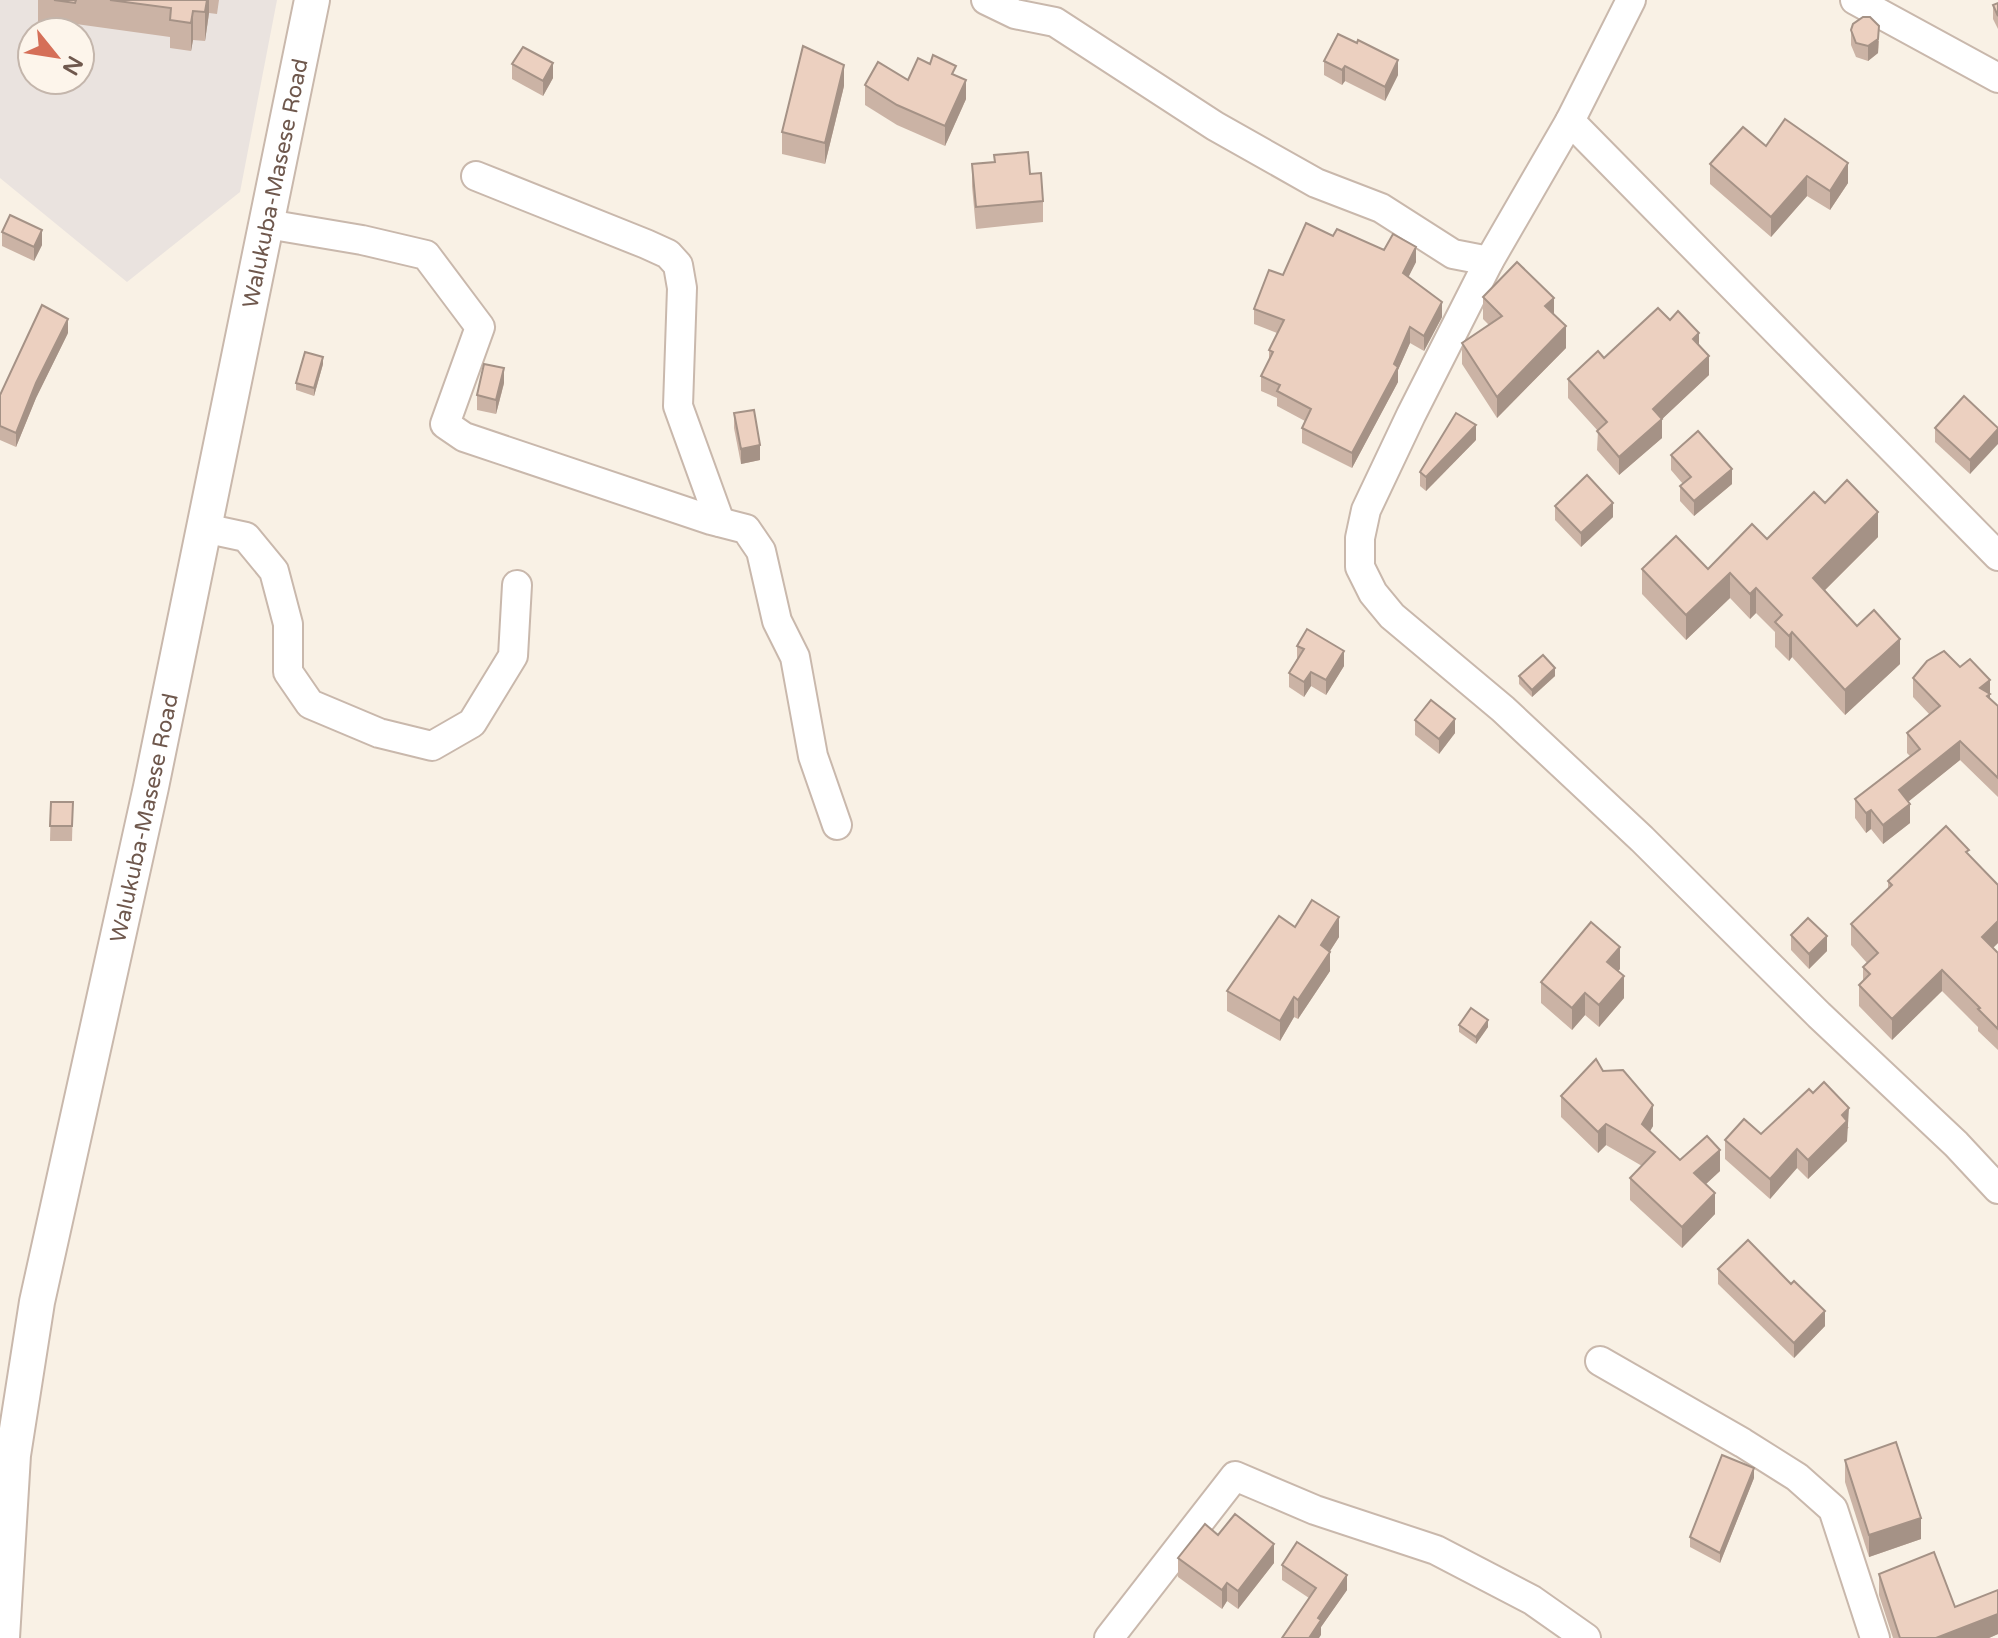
<svg xmlns="http://www.w3.org/2000/svg" width="1998" height="1638" font-family="'Varela Round',sans-serif">
<rect width="100%" height="100%" fill="#f9f1e5"/>
<path fill="#eae3df" fill-rule="evenodd" d="M0,0H277L240,192L127,282L0,178ZM32,32H80V80H32Z"/>
<g fill="none" stroke-linecap="round" stroke-linejoin="round">
<defs>
<g id="minor">
<polyline points="986,0 1015,14 1055,22 1215,126 1316,183 1381,208 1453,254 1489,261"/>
<polyline points="1631,0 1570,121 1489,261 1411,415 1366,510 1360,538 1360,567 1373,593 1392,616 1503,709 1642,839 1819,1015 1956,1144 1998,1189"/>
<polyline points="1855,0 1998,78"/>
<polyline points="1570,121 1998,556"/>
<polyline points="476,176 646,244 668,254 678,265 682,288 678,406 720,522"/>
<polyline points="267,224 362,240 426,255 480,327 445,424 464,437 711,520 746,529 761,551 777,621 795,657 813,756 837,825"/>
<polyline points="204,528 246,537 274,571 288,624 288,672 310,704 379,733 432,746 472,723 513,656 517,585"/>
<polyline points="1600,1361 1743,1443 1797,1477 1833,1509 1875,1638"/>
<polyline points="1109,1638 1235,1476 1315,1510 1436,1550 1532,1600 1586,1638"/>
</g>
<g id="tertiary">
<path id="s1" d="M2,1638L13,1455L37,1302L151,787L312,0"/>
</g>
</defs>
<use href="#minor" stroke="#c9b8ac" stroke-width="32"/>
<use href="#tertiary" stroke="#c9b8ac" stroke-width="38"/>
<use href="#minor" stroke="#fff" stroke-width="28"/>
<use href="#tertiary" stroke="#fff" stroke-width="34"/>
</g>
<g fill="#cbb3a5">
<polygon points="38,0 219,0 217,14 209,13 205,41 193,40 191,51 170,48 170,37 76,24 75,32 38,27"/>
<polygon points="1998,3 1998,29 1993,19 1993,5"/>
<polygon points="1851,30 1879,41 1878,53 1868,61 1856,57 1851,45"/>
<polygon points="1324,61 1398,75 1385,101 1345,81 1342,85 1324,75"/>
<polygon points="512,64 553,78 543,96 512,79"/>
<polygon points="956,75 966,99 945,146 897,125 865,105 865,85"/>
<polygon points="844,86 825,164 782,154 782,132"/>
<polygon points="1766,146 1848,183 1830,210 1807,196 1771,237 1710,184 1710,164"/>
<polygon points="972,164 1030,174 1043,201 1043,222 976,229 972,186"/>
<polygon points="2,232 42,245 34,261 2,246"/>
<polygon points="1333,236 1384,250 1416,262 1408,277 1442,317 1424,351 1410,343 1398,370 1398,382 1352,468 1302,443 1302,428 1305,421 1277,406 1277,398 1261,391 1261,376 1269,361 1269,350 1277,333 1254,324 1254,309 1283,275"/>
<polygon points="1483,297 1554,314 1566,348 1497,418 1462,364 1462,343 1489,325 1483,319"/>
<polygon points="1670,320 1699,345 1709,375 1662,419 1662,438 1619,475 1597,450 1598,431 1568,398 1568,379"/>
<polygon points="68,333 36,398 16,447 0,440 0,395"/>
<polygon points="323,364 314,396 296,390 296,383"/>
<polygon points="504,383 496,414 477,410 477,395"/>
<polygon points="734,413 760,460 741,464 734,428"/>
<polygon points="1935,428 1998,428 1970,474 1935,442"/>
<polygon points="1476,440 1426,491 1420,486 1420,472"/>
<polygon points="1671,455 1732,484 1694,516 1680,501 1680,486 1683,484 1671,470"/>
<polygon points="1825,503 1878,537 1825,590 1857,626 1900,664 1845,715 1792,657 1789,661 1775,647 1775,632 1756,613 1750,619 1730,598 1686,640 1642,594 1642,569 1708,569 1767,539"/>
<polygon points="1555,506 1613,517 1581,547 1555,520"/>
<polygon points="1297,646 1344,666 1326,695 1311,686 1304,697 1289,687 1289,673 1297,659"/>
<polygon points="1519,676 1555,676 1532,697 1519,684"/>
<polygon points="1913,678 1990,698 1998,706 1998,797 1960,760 1908,802 1910,823 1883,844 1871,829 1866,833 1855,818 1855,799 1910,756 1907,753 1907,733 1930,715 1913,697"/>
<polygon points="1415,720 1455,733 1439,754 1415,735"/>
<polygon points="51,802 73,802 72,841 50,841"/>
<polygon points="1969,855 1998,885 1998,943 1993,948 1998,953 1998,1050 1978,1031 1978,1027 1942,991 1892,1040 1859,1006 1859,985 1863,981 1863,967 1867,963 1851,945 1851,924 1888,888 1888,881"/>
<polygon points="1295,927 1339,937 1330,951 1330,971 1298,1019 1294,1017 1280,1041 1227,1011 1227,991"/>
<polygon points="1791,935 1827,951 1809,969 1791,950"/>
<polygon points="1620,969 1618,971 1624,998 1599,1027 1585,1015 1572,1030 1541,1003 1541,982"/>
<polygon points="1459,1025 1488,1027 1476,1044 1459,1032"/>
<polygon points="1603,1071 1653,1126 1650,1131 1680,1160 1720,1171 1706,1184 1715,1214 1682,1248 1630,1200 1630,1178 1642,1166 1606,1145 1598,1153 1561,1117 1561,1096"/>
<polygon points="1849,1127 1847,1129 1847,1141 1808,1179 1797,1168 1770,1199 1725,1159 1725,1140 1761,1134"/>
<polygon points="1718,1269 1825,1326 1794,1358 1718,1284"/>
<polygon points="1845,1460 1921,1539 1869,1557 1845,1482"/>
<polygon points="1754,1478 1720,1563 1690,1547 1690,1537"/>
<polygon points="1218,1535 1274,1563 1238,1609 1227,1601 1222,1609 1178,1577 1178,1558"/>
<polygon points="1282,1565 1347,1590 1321,1627 1321,1635 1309,1598 1282,1580"/>
<polygon points="1879,1574 1955,1607 1998,1634 1989,1638 1893,1638 1879,1595"/>
</g>
<g fill="#a59286">
<polygon points="207,0 209,0 209,13 205,41 205,12"/>
<polygon points="193,11 193,40 191,51 191,23"/>
<polygon points="1879,26 1878,53 1868,61 1868,46"/>
<polygon points="1398,60 1398,75 1385,101 1385,87"/>
<polygon points="553,63 553,78 543,96 543,81"/>
<polygon points="844,65 844,86 825,164 825,143"/>
<polygon points="1345,66 1345,81 1342,85 1342,70"/>
<polygon points="966,80 966,99 945,146 945,126"/>
<polygon points="1848,163 1848,183 1830,210 1830,191"/>
<polygon points="1807,176 1807,196 1771,237 1771,217"/>
<polygon points="42,230 42,245 34,261 34,247"/>
<polygon points="1416,247 1416,262 1403,288 1403,273"/>
<polygon points="1554,298 1554,319 1545,306"/>
<polygon points="1442,302 1442,317 1424,351 1424,336"/>
<polygon points="68,319 68,333 36,398 16,447 16,433 36,383"/>
<polygon points="1566,326 1566,348 1497,418 1497,397"/>
<polygon points="1410,327 1410,343 1398,370 1398,382 1352,468 1352,453"/>
<polygon points="1699,333 1699,352 1693,339"/>
<polygon points="1709,356 1709,375 1660,421 1662,419 1662,438 1619,475 1619,457 1653,409"/>
<polygon points="323,357 323,364 314,396 314,388"/>
<polygon points="504,368 504,383 496,414 496,400"/>
<polygon points="1476,425 1476,440 1426,491 1426,477"/>
<polygon points="1998,429 1998,444 1970,474 1970,460"/>
<polygon points="760,445 760,460 741,464 741,449"/>
<polygon points="1732,469 1732,484 1694,516 1694,501"/>
<polygon points="1613,503 1613,517 1581,547 1581,533"/>
<polygon points="1878,512 1878,537 1813,602 1813,578"/>
<polygon points="1730,573 1730,598 1686,640 1686,615"/>
<polygon points="1756,588 1756,613 1750,619 1750,594"/>
<polygon points="1792,632 1792,657 1789,661 1789,636"/>
<polygon points="1900,639 1900,664 1845,715 1845,690"/>
<polygon points="1344,651 1344,666 1326,695 1326,680"/>
<polygon points="1555,668 1555,676 1532,697 1532,690"/>
<polygon points="1311,672 1311,686 1304,697 1304,682"/>
<polygon points="1990,680 1990,713 1980,688"/>
<polygon points="1455,719 1455,733 1439,754 1439,739"/>
<polygon points="1960,741 1960,760 1899,809 1899,790"/>
<polygon points="1910,804 1910,823 1883,844 1883,825"/>
<polygon points="1871,810 1871,829 1866,833 1866,813"/>
<polygon points="1339,917 1339,937 1321,965 1321,945"/>
<polygon points="1998,921 1998,943 1982,958 1982,937"/>
<polygon points="1827,936 1827,951 1809,969 1809,954"/>
<polygon points="1620,947 1620,969 1607,984 1607,962"/>
<polygon points="1330,952 1330,971 1298,1019 1298,1000"/>
<polygon points="1942,970 1942,991 1892,1040 1892,1019"/>
<polygon points="1624,976 1624,998 1599,1027 1599,1005"/>
<polygon points="1585,993 1585,1015 1572,1030 1572,1008"/>
<polygon points="1294,997 1294,1017 1280,1041 1280,1021"/>
<polygon points="1488,1020 1488,1027 1476,1044 1476,1037"/>
<polygon points="1653,1105 1653,1126 1642,1145 1642,1124"/>
<polygon points="1849,1108 1847,1141 1808,1179 1808,1160 1842,1115"/>
<polygon points="1606,1124 1606,1145 1598,1153 1598,1132"/>
<polygon points="1797,1149 1797,1168 1770,1199 1770,1179"/>
<polygon points="1720,1150 1720,1171 1694,1195 1694,1173"/>
<polygon points="1715,1193 1715,1214 1682,1248 1682,1227"/>
<polygon points="1825,1311 1825,1326 1794,1358 1794,1343"/>
<polygon points="1754,1468 1754,1478 1720,1563 1720,1553"/>
<polygon points="1921,1518 1921,1539 1869,1557 1869,1535"/>
<polygon points="1274,1544 1274,1563 1238,1609 1238,1591"/>
<polygon points="1347,1575 1347,1590 1321,1627 1321,1635 1319,1638 1309,1638 1318,1618"/>
<polygon points="1227,1583 1227,1601 1222,1609 1222,1590"/>
<polygon points="1998,1614 1998,1634 1989,1638 1936,1638"/>
</g>
<g fill="#ecd0c0" stroke="#a59286" stroke-width="2">
<polygon points="54,0 76,0 75,3"/>
<polygon points="110,0 207,0 205,12 193,11 191,23 170,20 171,8"/>
<polygon points="1998,3 1998,16 1993,5"/>
<polygon points="1863,17 1870,17 1879,26 1878,39 1868,46 1856,43 1851,30 1853,24"/>
<polygon points="1338,34 1357,43 1358,40 1398,60 1385,87 1345,66 1342,70 1324,61"/>
<polygon points="803,46 844,65 825,143 782,132"/>
<polygon points="523,47 553,63 543,81 512,64"/>
<polygon points="933,55 956,66 952,74 966,80 945,126 897,105 865,85 878,62 908,80 918,58 930,64"/>
<polygon points="1785,119 1848,163 1830,191 1807,176 1771,217 1710,164 1743,127 1766,146"/>
<polygon points="1028,152 1030,174 1041,173 1043,201 976,207 972,164 995,162 994,155"/>
<polygon points="10,215 42,230 34,247 2,232"/>
<polygon points="1306,223 1333,236 1337,229 1384,250 1393,234 1416,247 1403,273 1442,302 1424,336 1410,327 1394,364 1398,367 1352,453 1302,428 1311,409 1277,391 1280,385 1261,376 1273,352 1269,350 1284,320 1254,309 1269,270 1283,275"/>
<polygon points="1517,262 1554,298 1545,306 1566,326 1497,397 1462,343 1502,316 1483,297"/>
<polygon points="42,305 68,319 36,383 16,433 0,426 0,395"/>
<polygon points="1658,308 1670,320 1678,311 1699,333 1693,339 1709,356 1653,409 1662,419 1619,457 1597,431 1607,422 1568,379 1598,351 1604,358"/>
<polygon points="305,352 323,357 314,388 296,383"/>
<polygon points="484,364 504,368 496,400 477,395"/>
<polygon points="1964,396 1998,428 1998,429 1970,460 1935,428"/>
<polygon points="754,410 760,445 741,449 734,413"/>
<polygon points="1456,413 1476,425 1426,477 1420,472"/>
<polygon points="1698,431 1732,469 1694,501 1680,486 1691,477 1671,455"/>
<polygon points="1587,475 1613,503 1581,533 1555,506"/>
<polygon points="1847,480 1878,512 1813,578 1857,626 1874,610 1900,639 1845,690 1792,632 1789,636 1775,622 1782,615 1756,588 1750,594 1730,573 1686,615 1642,569 1676,536 1708,569 1752,524 1767,539 1814,492 1825,503"/>
<polygon points="1307,629 1344,651 1326,680 1311,672 1304,682 1289,673 1304,649 1297,646"/>
<polygon points="1944,651 1960,667 1970,659 1990,680 1980,688 1990,694 1987,696 1998,706 1998,778 1960,741 1899,790 1910,804 1883,825 1871,810 1866,813 1855,799 1920,749 1907,733 1940,706 1913,678 1927,661"/>
<polygon points="1543,655 1555,668 1532,690 1519,676"/>
<polygon points="1431,700 1455,719 1439,739 1415,720"/>
<polygon points="51,802 73,802 72,826 50,826"/>
<polygon points="1946,826 1969,850 1966,852 1998,885 1998,921 1982,937 1998,953 1998,1029 1978,1009 1980,1008 1942,970 1892,1019 1859,985 1870,974 1863,967 1878,953 1851,924 1892,885 1888,881"/>
<polygon points="1312,900 1339,917 1321,945 1330,952 1298,1000 1294,997 1280,1021 1227,991 1279,916 1295,927"/>
<polygon points="1808,918 1827,936 1809,954 1791,935"/>
<polygon points="1591,922 1620,947 1607,962 1624,976 1599,1005 1585,993 1572,1008 1541,982"/>
<polygon points="1471,1008 1488,1020 1476,1037 1459,1025"/>
<polygon points="1596,1059 1603,1071 1623,1070 1653,1105 1642,1124 1680,1160 1707,1136 1720,1150 1694,1173 1715,1193 1682,1227 1630,1178 1655,1152 1606,1124 1598,1132 1561,1096"/>
<polygon points="1824,1082 1849,1108 1842,1115 1847,1121 1808,1160 1797,1149 1770,1179 1725,1140 1744,1119 1761,1134 1809,1089 1813,1093"/>
<polygon points="1748,1240 1791,1284 1794,1281 1825,1311 1794,1343 1718,1269"/>
<polygon points="1896,1442 1921,1518 1869,1535 1845,1460"/>
<polygon points="1722,1455 1754,1468 1720,1553 1690,1537"/>
<polygon points="1235,1514 1274,1544 1238,1591 1227,1583 1222,1590 1178,1558 1205,1524 1218,1535"/>
<polygon points="1297,1542 1347,1575 1318,1618 1321,1620 1309,1638 1282,1638 1316,1588 1282,1565"/>
<polygon points="1934,1552 1955,1607 1998,1590 1998,1614 1936,1638 1900,1638 1879,1574"/>
</g>
<g text-anchor="middle" stroke-width="8" stroke-linejoin="round" paint-order="stroke">
<g font-size="22" fill="#6f584d" stroke="#fdf5eb">
<text dy="8" stroke="none"><textPath href="#s1" startOffset="1482">Walukuba-Masese Road</textPath></text>
<text dy="8" stroke="none"><textPath href="#s1" startOffset="834">Walukuba-Masese Road</textPath></text>
</g>
</g>
<g transform="translate(56 56) rotate(120)"><circle r="38" fill="#fdf5eb" stroke="#c4b6ac" stroke-width="2"/>
<path d="M0-6L14 30L0 20L-14 30Z" fill="#d56f58"/>
<text y="-12" font-size="22" font-weight="bold" text-anchor="middle" fill="#6f584d">N</text>
</g>
</svg>
